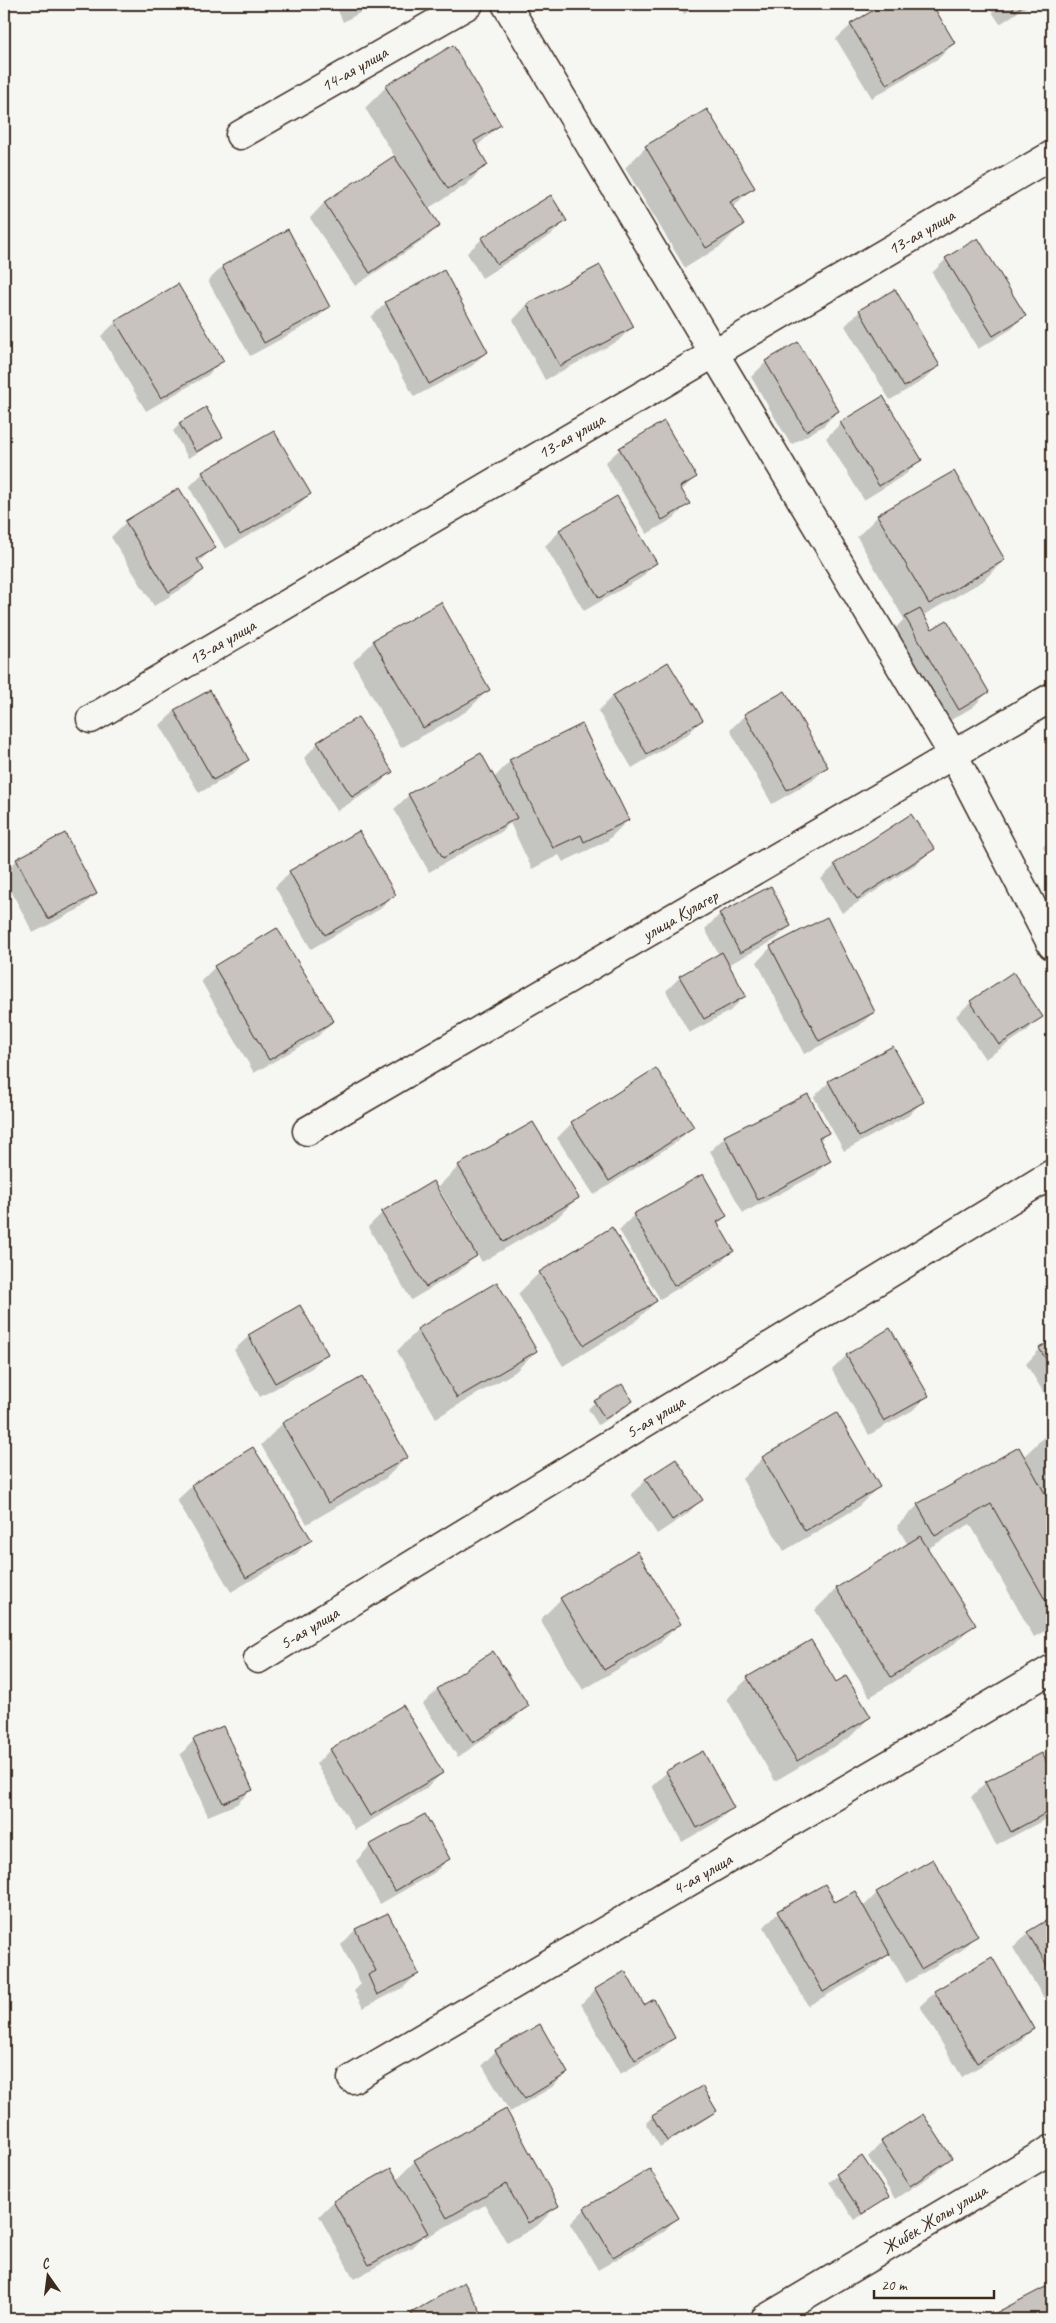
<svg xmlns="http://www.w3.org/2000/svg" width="1056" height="2323" font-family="Caveat,sans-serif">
<rect width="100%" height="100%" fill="#f6f6f2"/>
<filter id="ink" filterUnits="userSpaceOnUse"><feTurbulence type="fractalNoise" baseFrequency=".02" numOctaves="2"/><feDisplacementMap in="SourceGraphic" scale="10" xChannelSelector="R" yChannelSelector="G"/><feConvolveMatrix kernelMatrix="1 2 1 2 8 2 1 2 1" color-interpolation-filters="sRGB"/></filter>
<g filter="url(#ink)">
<g fill="#0003">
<polygon points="335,4 376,4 343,22"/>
<polygon points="678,4 700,4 684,14"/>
<polygon points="886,4 930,4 954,43 939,58 872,98 836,39 851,25"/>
<polygon points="987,4 1030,4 1000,24"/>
<polygon points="386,87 500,125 476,147 487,164 466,185 427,209 439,226 424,240 355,286 310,218 324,203 395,157 365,108"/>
<polygon points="646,147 753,187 732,208 742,225 721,246 685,268 625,168"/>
<polygon points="566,220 551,235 482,278 467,253 482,239"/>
<polygon points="946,259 1024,316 1010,330 978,349 932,273"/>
<polygon points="600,266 632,327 618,341 545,380 513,320 527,305"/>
<polygon points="222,267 329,307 314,321 250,356 208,281"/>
<polygon points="894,291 939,365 924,380 890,400 845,326 860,311"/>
<polygon points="386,303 487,351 472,366 414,397 371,317"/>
<polygon points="116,322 222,360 208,375 146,411 101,336"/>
<polygon points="798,344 838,411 823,426 791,445 751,377 766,362"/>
<polygon points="841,423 920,460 906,474 864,500 826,438"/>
<polygon points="180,424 221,437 214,444 188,458 173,431"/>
<polygon points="620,449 695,477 681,491 688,503 674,518 647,534 605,463"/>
<polygon points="203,473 309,494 295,509 225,549 189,487"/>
<polygon points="178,490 214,547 198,563 203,570 188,585 154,606 111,537 126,522"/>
<polygon points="617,498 655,563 641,578 584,611 545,546 560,531"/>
<polygon points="878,516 1004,560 983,581 922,616 931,631 988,692 973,707 944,724 891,633 904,619 857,537"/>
<polygon points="374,641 488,690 467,711 401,748 353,662"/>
<polygon points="667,663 702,720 687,735 632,768 598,711 612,697"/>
<polygon points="175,711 247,760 233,774 199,793 160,725"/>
<polygon points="745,715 827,767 812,781 772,804 730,730"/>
<polygon points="318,743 391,772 376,787 337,811 304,758"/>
<polygon points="510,761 628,820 607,841 563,862 559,855 532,869 510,823 501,832 429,872 394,809 409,795 494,778"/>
<polygon points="359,832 395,895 380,909 311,949 275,887 290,872"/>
<polygon points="1052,838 1052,863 1043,847"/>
<polygon points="933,849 918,863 842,913 821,879 835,865"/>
<polygon points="17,860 96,894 81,908 33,933 4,877 4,873"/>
<polygon points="720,914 790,926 775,940 728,965 745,996 730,1011 689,1033 666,991 680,977 719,955 705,929"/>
<polygon points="771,947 874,1012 859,1026 804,1054 757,962"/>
<polygon points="215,967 333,1021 318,1036 254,1073 201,981"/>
<polygon points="971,1002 1041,1016 1027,1031 985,1059 956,1016"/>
<polygon points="656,1070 692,1127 678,1141 594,1195 557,1138 572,1123"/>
<polygon points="829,1082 922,1102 908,1116 844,1151 814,1097"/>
<polygon points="827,1133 819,1141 829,1161 815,1175 743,1213 710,1151 725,1137"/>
<polygon points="459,1166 577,1198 556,1219 482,1262 477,1254 461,1270 411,1300 368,1227 382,1213 458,1221 438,1187"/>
<polygon points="634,1215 726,1216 717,1225 732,1251 718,1265 660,1299 619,1230"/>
<polygon points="539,1273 656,1301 635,1322 563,1366 518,1294"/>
<polygon points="418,1330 536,1351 515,1372 436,1418 397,1351"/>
<polygon points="890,1330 927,1395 913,1410 869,1435 832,1370 846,1356"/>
<polygon points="249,1336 326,1353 312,1368 260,1397 234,1350"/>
<polygon points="1052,1342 1052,1406 1026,1364 1040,1349"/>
<polygon points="362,1378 407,1457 386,1478 307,1524 261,1445 282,1424"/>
<polygon points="632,1401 624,1408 598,1425 588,1409 595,1402"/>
<polygon points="836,1415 878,1487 857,1508 784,1551 742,1479 763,1458"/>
<polygon points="1052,1431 1052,1627 1034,1637 970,1524 927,1549 974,1624 953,1645 870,1697 815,1610 836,1589 908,1545 897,1526 918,1505 1023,1457 1046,1435"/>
<polygon points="646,1480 701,1500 687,1514 657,1534 631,1494"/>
<polygon points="192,1486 310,1540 296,1554 231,1592 177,1500"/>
<polygon points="561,1599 679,1624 658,1645 583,1690 540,1620"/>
<polygon points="810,1641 836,1684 870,1717 849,1738 775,1781 727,1699 748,1678"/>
<polygon points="493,1653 528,1705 513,1720 458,1757 423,1704 437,1690"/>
<polygon points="194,1740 251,1790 237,1804 208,1816 180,1755"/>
<polygon points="330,1750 442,1773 427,1788 355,1830 316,1764"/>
<polygon points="1041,1754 1052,1776 1052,1816 996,1845 971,1797 985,1783"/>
<polygon points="667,1772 732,1808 717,1822 682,1842 652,1786"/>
<polygon points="370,1846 449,1859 434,1873 380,1904 356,1861"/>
<polygon points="932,1861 976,1935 962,1950 906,1983 889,1953 874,1968 808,2006 764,1927 778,1912 835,1904 862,1908 877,1893"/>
<polygon points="387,1915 417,1974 403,1988 363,2008 354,1991 361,1984 341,1945 355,1930"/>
<polygon points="1052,1918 1052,2011 1013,1948 1028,1933"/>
<polygon points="624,1973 644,2007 674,2038 659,2052 620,2074 581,2004 595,1990"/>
<polygon points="935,1992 1033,2029 1018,2044 962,2077 920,2006"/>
<polygon points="496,2051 567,2073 552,2087 510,2112 482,2065"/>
<polygon points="716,2110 709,2117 660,2147 646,2124 653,2117"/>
<polygon points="505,2111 558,2205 537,2226 507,2243 485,2205 425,2238 424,2235 412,2247 354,2279 319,2216 333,2202 391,2170 396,2180 415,2161"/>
<polygon points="882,2142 950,2158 936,2172 895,2199 868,2157"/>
<polygon points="862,2158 887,2197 855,2220 829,2182"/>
<polygon points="585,2209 678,2217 663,2232 598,2270 570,2224"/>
<polygon points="463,2284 483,2319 406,2319 412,2314"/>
<polygon points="1051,2286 1052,2319 989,2319 991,2317"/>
</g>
<g fill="#c8c3be" stroke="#3b2a1e">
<polygon points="884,4 932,4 955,43 887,85 850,24"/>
<polygon points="1011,4 1025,4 1015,11"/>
<polygon points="453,45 501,125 474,141 488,165 448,189 385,86"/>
<polygon points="707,109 755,188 730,202 744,225 706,248 645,146"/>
<polygon points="394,156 440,226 370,273 324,202"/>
<polygon points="551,195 567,221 497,264 481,238"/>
<polygon points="288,229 330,307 264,343 222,266"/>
<polygon points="978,238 1026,316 993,336 945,258"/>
<polygon points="600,265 634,327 560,366 527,304"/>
<polygon points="444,270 488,352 429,384 385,302"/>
<polygon points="178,284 224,361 161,398 115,321"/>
<polygon points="895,289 940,366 904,387 859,310"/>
<polygon points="798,342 839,411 806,431 765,361"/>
<polygon points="883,396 922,460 879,486 840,422"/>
<polygon points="206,407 223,437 196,452 179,423"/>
<polygon points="664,421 697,477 680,487 690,504 662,520 619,448"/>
<polygon points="274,431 311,494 240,535 202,472"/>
<polygon points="954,471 1005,560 929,604 877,515"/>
<polygon points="179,488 216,548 197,559 204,570 169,592 125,521"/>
<polygon points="617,496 657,563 599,598 559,530"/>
<polygon points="441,602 490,690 423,728 373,640"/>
<polygon points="920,609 932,629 947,620 989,692 959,710 905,617"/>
<polygon points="668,662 703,720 647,754 612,696"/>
<polygon points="210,690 249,760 213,780 174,710"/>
<polygon points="785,691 828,767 787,790 744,714"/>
<polygon points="358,717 393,772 352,797 317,742"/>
<polygon points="582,724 629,820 584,842 581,835 553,848 509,760"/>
<polygon points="481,753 517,818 443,858 408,794"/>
<polygon points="911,814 935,849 857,899 834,864"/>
<polygon points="359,831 396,895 325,935 289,871"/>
<polygon points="65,833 97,894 48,919 16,859"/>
<polygon points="771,886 791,926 740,953 719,913"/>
<polygon points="827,917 875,1012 819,1041 770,946"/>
<polygon points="277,928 334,1021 269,1060 214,966"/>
<polygon points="722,952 746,996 704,1019 679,976"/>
<polygon points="1013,972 1043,1017 999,1045 970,1001"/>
<polygon points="893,1046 924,1102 859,1137 828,1081"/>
<polygon points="656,1068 694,1127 609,1181 571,1122"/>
<polygon points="808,1094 829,1133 819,1138 831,1161 758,1200 724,1136"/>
<polygon points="533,1122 579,1198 504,1242 458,1165"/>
<polygon points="703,1174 727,1216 717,1222 734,1251 674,1286 633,1214"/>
<polygon points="433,1181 477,1256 426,1287 381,1212"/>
<polygon points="612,1227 657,1301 584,1345 539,1272"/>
<polygon points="497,1282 537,1351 457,1398 417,1329"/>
<polygon points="300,1305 328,1354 275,1383 248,1335"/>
<polygon points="890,1328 929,1396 884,1421 846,1355"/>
<polygon points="1052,1340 1052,1369 1039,1348"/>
<polygon points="362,1377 408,1457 328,1503 282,1423"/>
<polygon points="622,1384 633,1401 605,1419 594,1401"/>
<polygon points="837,1413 880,1487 805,1531 762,1457"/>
<polygon points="1052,1430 1052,1447 1045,1434"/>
<polygon points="253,1447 312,1540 246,1578 191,1485"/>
<polygon points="1019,1447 1052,1506 1052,1612 991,1504 935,1536 917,1504"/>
<polygon points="676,1459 703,1500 672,1520 645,1479"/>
<polygon points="920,1536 976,1625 891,1677 836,1588"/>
<polygon points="637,1551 681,1624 604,1670 560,1598"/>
<polygon points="811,1640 836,1682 846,1676 871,1717 797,1761 747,1677"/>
<polygon points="493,1651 529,1706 473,1743 437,1689"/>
<polygon points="403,1705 443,1773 370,1816 330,1749"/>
<polygon points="223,1726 253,1790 223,1803 193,1739"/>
<polygon points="703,1751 734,1808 697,1828 666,1771"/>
<polygon points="1042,1753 1052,1773 1052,1810 1011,1832 985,1782"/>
<polygon points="425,1814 450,1859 395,1891 369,1845"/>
<polygon points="933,1859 978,1936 921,1969 876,1892"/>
<polygon points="825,1884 835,1902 855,1891 890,1954 823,1992 777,1911"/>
<polygon points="388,1913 419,1974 377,1995 368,1975 376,1971 355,1929"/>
<polygon points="1052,1917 1052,1973 1027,1932"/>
<polygon points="992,1957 1034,2029 977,2063 934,1991"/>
<polygon points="625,1971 644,2005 654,1999 675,2038 635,2060 595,1989"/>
<polygon points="540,2024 568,2073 525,2099 495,2050"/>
<polygon points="702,2086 717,2111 667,2141 652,2116"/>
<polygon points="506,2109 559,2206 528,2223 506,2184 447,2218 414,2160"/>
<polygon points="923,2114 952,2158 910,2186 881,2141"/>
<polygon points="862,2156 889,2197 862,2214 836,2174"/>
<polygon points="391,2168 428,2233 369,2265 333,2201"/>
<polygon points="650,2169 679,2218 613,2257 584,2208"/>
<polygon points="464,2282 485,2319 415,2319 411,2313"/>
<polygon points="1051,2284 1052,2319 992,2319 990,2316"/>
</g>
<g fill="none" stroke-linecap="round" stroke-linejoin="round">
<defs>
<g id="street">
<polyline points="506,4 954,756 1052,945"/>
<polyline points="240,135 469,4"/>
<polyline points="91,719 1052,155"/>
<polyline points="307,1131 1052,697"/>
<polyline points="258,1659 1052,1174"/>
<polyline points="352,2079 1052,1669"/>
<polyline points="765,2319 1052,2149"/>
</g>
</defs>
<use href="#street" stroke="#3b2a1e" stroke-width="31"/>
<use href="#street" stroke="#f6f6f2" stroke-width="28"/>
</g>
</g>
<g text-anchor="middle" stroke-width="4" stroke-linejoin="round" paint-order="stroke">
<g font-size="18" fill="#3b2a1e" stroke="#f6f6f2">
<text transform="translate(354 69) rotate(-30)" y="6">14-ая улица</text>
<text transform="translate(921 232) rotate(-30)" y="6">13-ая улица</text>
<text transform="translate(571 436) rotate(-30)" y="6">13-ая улица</text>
<text transform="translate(222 642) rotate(-30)" y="6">13-ая улица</text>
<text transform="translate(680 915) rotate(-30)" y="6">улица Кулагер</text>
<text transform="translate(655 1417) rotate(-31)" y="6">5-ая улица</text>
<text transform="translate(309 1628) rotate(-31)" y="6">5-ая улица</text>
<text transform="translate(702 1874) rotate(-30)" y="6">4-ая улица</text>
<text transform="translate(934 2219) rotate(-31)" y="6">Жибек Жолы улица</text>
</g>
</g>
<rect width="1056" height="2323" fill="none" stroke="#f6f6f2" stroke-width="20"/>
<rect x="10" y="10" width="1036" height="2303" fill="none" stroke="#3b2a1e" stroke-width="2" filter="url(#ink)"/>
<g transform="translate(48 2276) rotate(346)" stroke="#f6f6f2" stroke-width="4" paint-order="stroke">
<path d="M0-4L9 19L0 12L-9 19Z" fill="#3b2a1e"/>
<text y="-8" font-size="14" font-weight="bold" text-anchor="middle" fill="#3b2a1e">С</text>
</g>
<path d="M874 2290v8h120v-8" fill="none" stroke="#3b2a1e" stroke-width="2.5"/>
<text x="881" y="2290" font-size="15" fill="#3b2a1e" stroke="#f6f6f2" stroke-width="4" paint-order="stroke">20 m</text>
</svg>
